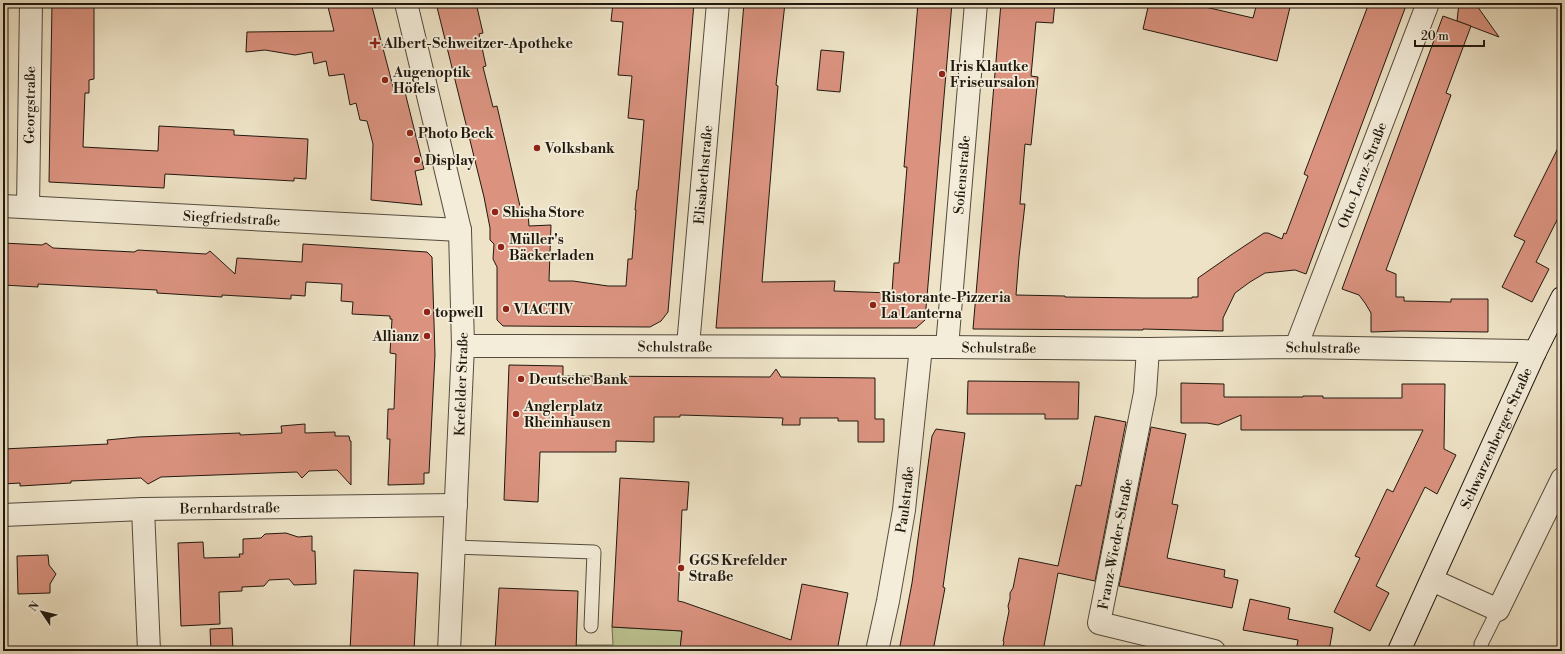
<svg xmlns="http://www.w3.org/2000/svg" width="1565" height="654" font-family="'Libre Bodoni',serif">
<rect width="100%" height="100%" fill="#eee3c6"/>
<filter id="stains"><feTurbulence type="fractalNoise" baseFrequency=".005" numOctaves="4"/><feColorMatrix values="0 0 0 0 .2 0 0 0 0 .09 0 0 0 0 .02 0 0 0 .5 -.17"/></filter>
<radialGradient id="worn" r=".72"><stop offset=".6" stop-color="#630" stop-opacity="0"/><stop offset="1" stop-color="#630" stop-opacity=".3"/></radialGradient>
<polygon fill="#bcc392" stroke="#6e6e50" points="612,627 682,631 680,649 678,651 576,651 576,645 613,645"/>
<g fill="#db9380" stroke="#20180e">
<polygon points="52,3 94,3 94,79 89,80 89,93 85,93 83,147 158,151 159,126 234,130 234,135 308,139 306,179 294,178 294,181 165,174 164,188 49,182"/>
<polygon points="327,3 371,3 395,94 405,92 424,169 415,171 422,205 371,200 373,144 367,121 360,120 356,103 350,105 344,74 329,76 326,61 314,64 312,52 295,55 265,50 246,52 247,32 334,31"/>
<polygon points="436,3 476,3 483,33 479,34 486,66 483,67 493,107 497,106 522,215 528,213 529,226 551,225 549,281 573,281 608,286 626,286 628,259 632,259 636,210 635,210 637,190 638,190 644,120 628,118 632,76 618,75 623,22 611,21 613,3 694,3 668,312 661,321 650,327 503,326 497,320 497,267 493,259 494,244 490,240 490,228 484,197"/>
<polygon points="744,3 785,3 776,85 778,86 762,282 835,281 834,291 892,293 894,263 899,263 903,216 907,167 904,167 918,3 952,3 925,320 916,328 716,328"/>
<polygon points="1001,3 1055,3 1053,23 1036,22 1031,76 1038,77 1031,145 1025,144 1020,204 1025,204 1019,257 1016,295 1065,296 1065,297 1143,298 1192,298 1192,297 1198,297 1198,278 1231,255 1264,233 1268,233 1282,239 1284,233 1286,234 1308,176 1304,174 1369,3 1407,3 1306,274 1295,270 1265,273 1250,282 1235,293 1223,318 1223,331 1143,329 1143,330 973,329"/>
<polygon points="1149,3 1188,3 1253,18 1257,3 1291,3 1277,61 1143,29"/>
<polygon points="1459,3 1475,3 1499,37 1457,21"/>
<polygon points="1443,16 1471,26 1446,93 1451,95 1386,270 1396,274 1396,297 1404,297 1404,301 1451,302 1451,299 1488,299 1488,332 1402,331 1371,332 1371,313 1365,303 1359,295 1342,289"/>
<polygon points="821,50 844,52 840,92 817,90"/>
<polygon points="1562,140 1562,210 1536,262 1549,269 1532,302 1502,287 1525,241 1514,236"/>
<polygon points="3,243 42,245 46,243 53,248 134,252 138,250 206,254 210,251 235,274 237,258 302,262 303,244 427,252 432,257 435,355 429,473 424,473 424,484 388,485 390,439 387,439 388,409 394,409 396,354 390,353 392,319 390,319 390,316 352,314 353,302 341,301 342,284 306,282 305,296 291,295 291,299 222,295 222,297 157,293 157,290 38,284 38,287 3,285"/>
<polygon points="509,365 563,366 563,376 770,377 776,369 781,377 875,378 875,419 884,419 884,442 858,442 858,421 838,421 838,418 800,418 800,425 782,425 783,418 680,415 680,417 654,417 654,442 616,441 616,452 540,452 538,502 504,500"/>
<polygon points="968,381 1079,382 1078,419 1045,419 1045,414 967,414"/>
<polygon points="1181,383 1224,384 1224,397 1303,397 1303,396 1323,396 1323,398 1402,398 1402,384 1445,384 1444,449 1456,455 1437,494 1425,487 1376,586 1389,593 1370,631 1334,612 1360,558 1355,556 1371,523 1387,489 1393,492 1423,430 1241,430 1241,415 1218,425 1207,423 1181,423"/>
<polygon points="1095,416 1126,422 1095,581 1058,573 1043,651 1002,651 1004,642 1003,641 1009,611 1008,606 1010,599 1010,593 1013,588 1019,558 1058,566 1076,485 1081,486"/>
<polygon points="305,424 305,433 335,432 335,436 349,436 350,441 351,441 351,485 337,470 309,471 302,478 297,472 161,477 148,484 141,478 71,481 71,483 20,486 20,483 3,484 3,449 108,444 107,440 138,437 240,433 240,435 282,433 281,426"/>
<polygon points="1151,427 1186,434 1172,504 1178,505 1167,558 1225,570 1224,577 1238,580 1232,608 1119,586"/>
<polygon points="936,429 965,433 943,587 945,588 933,651 899,651 912,583 932,436"/>
<polygon points="620,478 689,482 687,510 682,510 678,601 683,602 791,640 802,584 848,593 837,651 692,651 680,649 682,631 612,627"/>
<polygon points="286,533 298,537 312,536 312,551 315,551 316,584 294,585 289,579 269,580 264,586 242,587 242,591 219,592 220,624 181,626 178,543 203,542 204,558 240,557 239,554 243,554 243,539 261,538 265,534"/>
<polygon points="48,555 49,565 56,574 50,584 50,593 18,594 17,556"/>
<polygon points="354,570 418,573 414,651 350,651"/>
<polygon points="499,588 578,591 576,651 495,651"/>
<polygon points="1250,599 1290,608 1288,619 1333,628 1329,651 1296,651 1298,640 1243,630"/>
<polygon points="232,628 233,651 211,651 210,629"/>
</g>
<g fill="none" stroke-linecap="round" stroke-linejoin="round">
<defs>
<g id="lane">
<polyline points="454,547 594,552 591,626"/>
<polyline points="1482,651 1481,644 1498,610"/>
</g>
<g id="street">
<polyline points="406,3 460,230 463,346 449,651"/>
<path id="s1" d="M3,206L460,230"/>
<path id="s2" d="M28,207L31,3"/>
<path id="s3" d="M463,346L947,347L1148,349L1296,347L1522,351L1535,352"/>
<path id="s4" d="M688,346L718,3"/>
<path id="s5" d="M947,347L976,3"/>
<path id="s6" d="M1296,347L1428,3"/>
<polyline points="1148,349 1145,393 1099,623 1214,651"/>
<polyline points="143,509 149,651"/>
<path id="s7" d="M3,515L143,509L456,505"/>
<polyline points="1432,580 1498,610 1562,479"/>
<path id="s8" d="M877,651L888,601L904,510L921,347"/>
</g>
<g id="secondary">
<path id="s9" d="M1399,651L1535,352L1562,298"/>
</g>
</defs>
<use href="#lane" stroke="#544b3c" stroke-width="15"/>
<use href="#street" stroke="#544b3c" stroke-width="24"/>
<use href="#secondary" stroke="#20180e" stroke-width="24"/>
<use href="#lane" stroke="#f4edda" stroke-width="13"/>
<use href="#street" stroke="#f4edda" stroke-width="22"/>
<use href="#secondary" stroke="#f4edda" stroke-width="22"/>
</g>
<g fill="#8f2418" stroke="#f4edda" stroke-width="1.5">
<path d="M373 37h4v4h4v4h-4v4h-4v-4h-4v-4h4z"/>
<circle cx="942" cy="74" r="4"/>
<circle cx="385" cy="80" r="4"/>
<circle cx="410" cy="133" r="4"/>
<circle cx="537" cy="148" r="4"/>
<circle cx="417" cy="160" r="4"/>
<circle cx="495" cy="212" r="4"/>
<circle cx="501" cy="247" r="4"/>
<circle cx="873" cy="305" r="4"/>
<circle cx="506" cy="309" r="4"/>
<circle cx="427" cy="312" r="4"/>
<circle cx="427" cy="336" r="4"/>
<circle cx="521" cy="379" r="4"/>
<circle cx="516" cy="414" r="4"/>
<circle cx="681" cy="568" r="4"/>
</g>
<g text-anchor="middle" stroke-width="3.5" stroke-linejoin="round" paint-order="stroke">
<g font-size="14" font-weight="bold" fill="#20180e" stroke="#f4edda" text-anchor="start">
<text x="383" y="48">Albert-Schweitzer-Apotheke</text>
<text x="950" y="71">Iris Klautke<tspan x="950" dy="16">Friseursalon</tspan></text>
<text x="393" y="77">Augenoptik<tspan x="393" dy="16">Höfels</tspan></text>
<text x="418" y="138">Photo Beck</text>
<text x="545" y="153">Volksbank</text>
<text x="425" y="165">Display</text>
<text x="503" y="217">Shisha Store</text>
<text x="509" y="244">Müller's<tspan x="509" dy="16">Bäckerladen</tspan></text>
<text x="881" y="302">Ristorante-Pizzeria<tspan x="881" dy="16">La Lanterna</tspan></text>
<text x="514" y="314">VIACTIV</text>
<text x="435" y="317">topwell</text>
<text x="419" y="341" text-anchor="end">Allianz</text>
<text x="529" y="384">Deutsche Bank</text>
<text x="524" y="411">Anglerplatz<tspan x="524" dy="16">Rheinhausen</tspan></text>
<text x="689" y="565">GGS Krefelder<tspan x="689" dy="16">Straße</tspan></text>
</g>
<g font-size="14" fill="#20180e" stroke="#f4edda">
<text dy="5" stroke="none"><textPath href="#s2" startOffset="102">Georgstraße</textPath></text>
<text dy="5" stroke="none"><textPath href="#s4" startOffset="172">Elisabethstraße</textPath></text>
<text dy="5" stroke="none"><textPath href="#s5" startOffset="173">Sofienstraße</textPath></text>
<text dy="5" stroke="none"><textPath href="#s6" startOffset="184">Otto-Lenz-Straße</textPath></text>
<text dy="5" stroke="none"><textPath href="#s1" startOffset="229">Siegfriedstraße</textPath></text>
<text dy="5" stroke="none"><textPath href="#s3" startOffset="212">Schulstraße</textPath></text>
<text dy="5" stroke="none"><textPath href="#s3" startOffset="536">Schulstraße</textPath></text>
<text dy="5" stroke="none"><textPath href="#s3" startOffset="860">Schulstraße</textPath></text>
<text transform="translate(461 384) rotate(-88)" y="5">Krefelder Straße</text>
<text dy="5" stroke="none"><textPath href="#s9" startOffset="234">Schwarzenberger Straße</textPath></text>
<text dy="5" stroke="none"><textPath href="#s8" startOffset="154">Paulstraße</textPath></text>
<text dy="5" stroke="none"><textPath href="#s7" startOffset="227">Bernhardstraße</textPath></text>
<text transform="translate(1115 544) rotate(-79)" y="5">Franz-Wieder-Straße</text>
</g>
</g>
<rect width="1565" height="654" fill="none" stroke="#eee3c6" stroke-width="16"/>
<rect x="4" y="4" width="1557" height="646" fill="none" stroke="#20180e" stroke-width="2"/>
<rect x="8" y="8" width="1549" height="638" fill="none" stroke="#20180e"/>
<g transform="translate(42 612) rotate(305)" stroke="#f4edda" stroke-width="3" paint-order="stroke">
<path d="M0-3L7 15L0 10L-7 15Z" fill="#20180e"/>
<text y="-6" font-size="11" font-weight="bold" text-anchor="middle" fill="#20180e">N</text>
</g>
<path d="M1415 40v6h69v-6" fill="none" stroke="#20180e" stroke-width="2"/>
<text x="1421" y="40" font-size="12" fill="#20180e" stroke="#f4edda" stroke-width="3" paint-order="stroke">20 m</text>
<rect width="100%" height="100%" filter="url(#stains)"/>
<rect width="100%" height="100%" fill="url(#worn)"/>
</svg>
